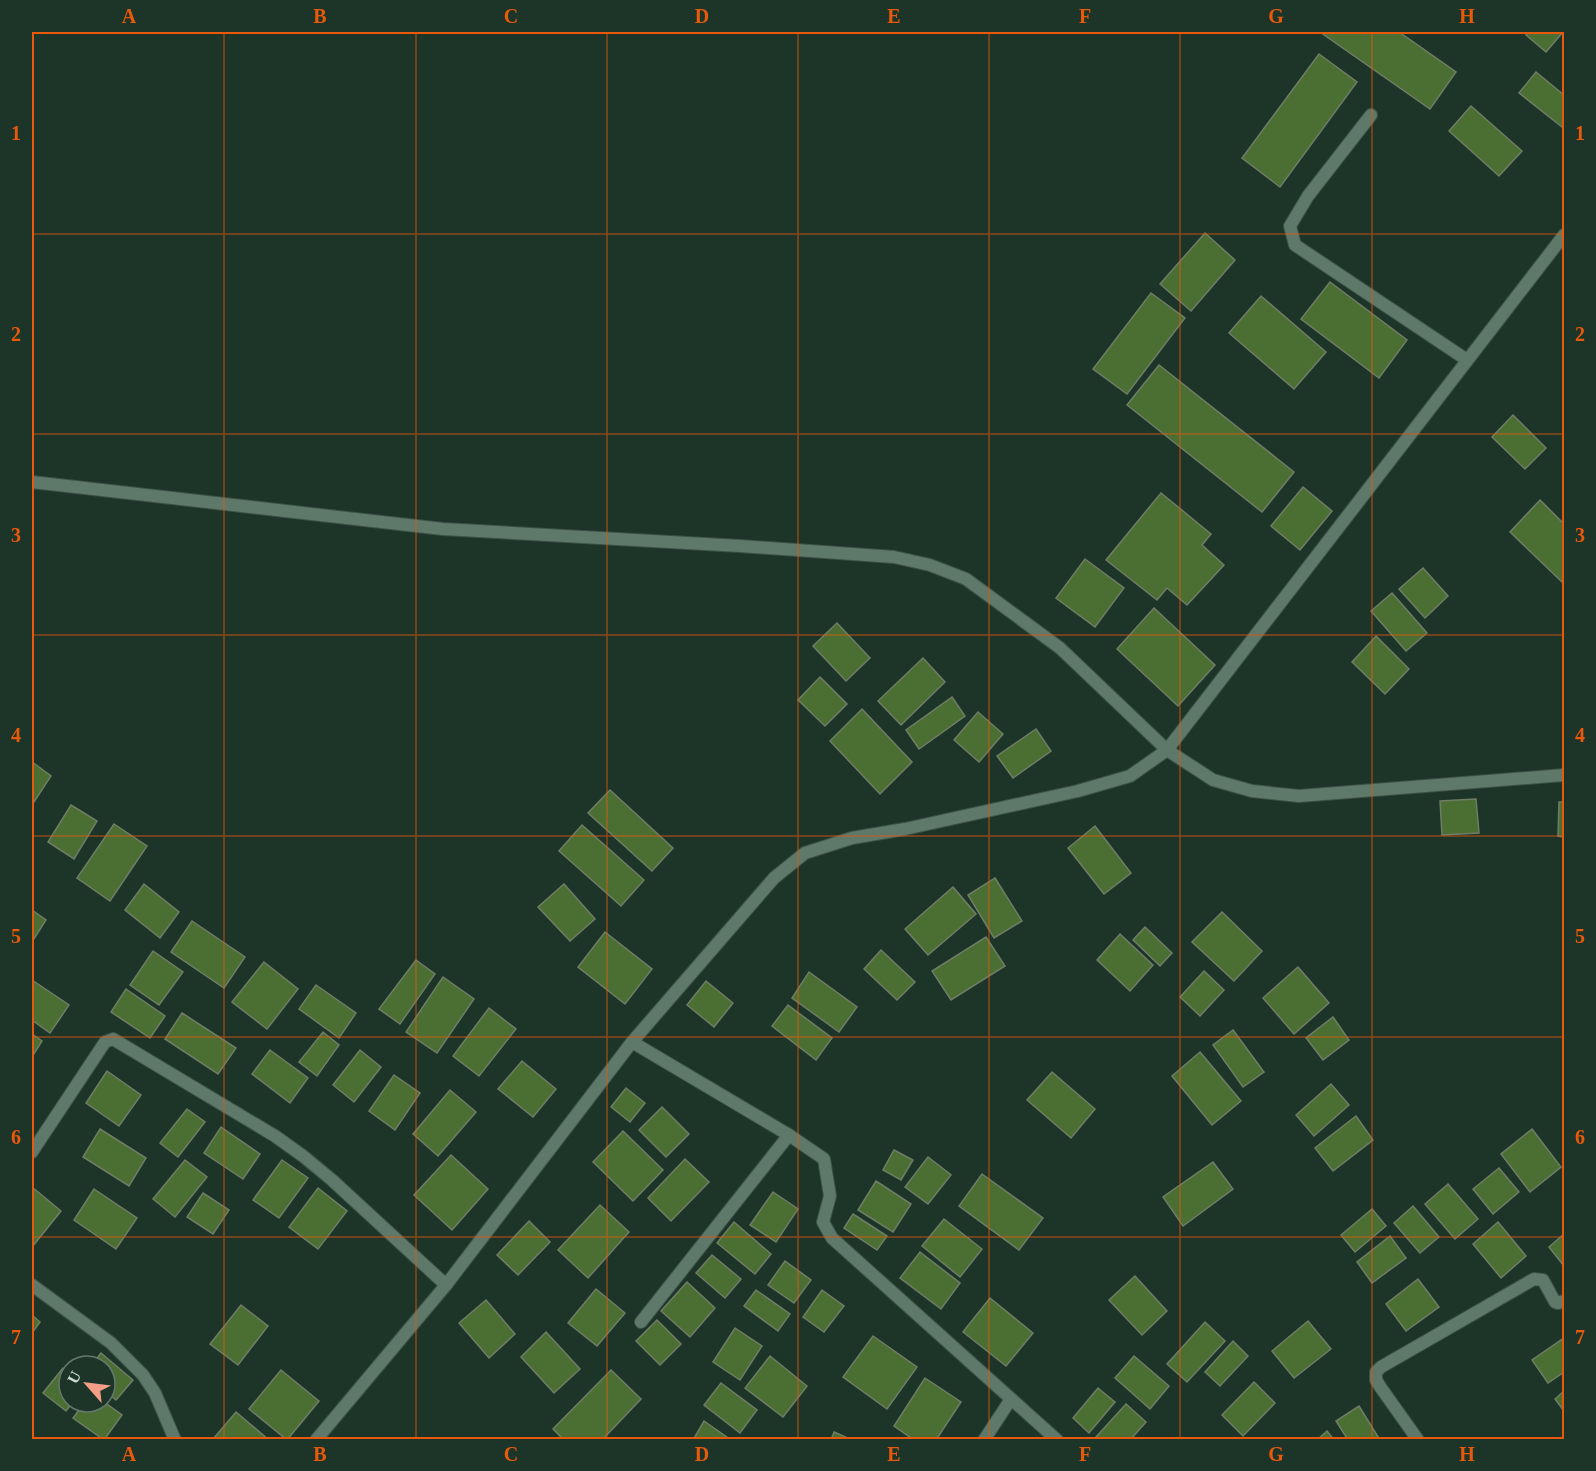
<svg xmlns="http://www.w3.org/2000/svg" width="1596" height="1471" font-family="Georgia,serif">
<rect width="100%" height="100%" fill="#1d3528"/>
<g fill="#4b6f33" stroke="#6f7d67" stroke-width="1.5">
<polygon points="1320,32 1399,32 1456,72 1430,109"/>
<polygon points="1529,32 1563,32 1546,52 1526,35"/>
<polygon points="1319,54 1357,82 1280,187 1242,158"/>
<polygon points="1536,72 1564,95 1564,124 1562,127 1519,93"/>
<polygon points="1471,106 1522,151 1499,176 1449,131"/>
<polygon points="1205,233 1235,260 1191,311 1160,284"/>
<polygon points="1330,282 1407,340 1379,378 1301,319"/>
<polygon points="1151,293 1185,318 1127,394 1093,369"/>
<polygon points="1261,296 1326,352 1294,389 1229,333"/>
<polygon points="1159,365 1294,472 1262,512 1127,405"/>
<polygon points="1513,415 1546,448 1525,469 1492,437"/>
<polygon points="1303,487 1332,511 1300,550 1271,526"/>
<polygon points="1161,493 1211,534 1202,545 1224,565 1187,605 1167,588 1157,600 1106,560"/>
<polygon points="1540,500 1564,524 1564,580 1562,582 1510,532"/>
<polygon points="1085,559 1124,588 1095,627 1056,598"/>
<polygon points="1423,568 1448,596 1425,618 1399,589"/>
<polygon points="1392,593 1427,633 1406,651 1371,611"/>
<polygon points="1154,608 1215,665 1178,706 1117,649"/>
<polygon points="837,623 870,658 846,681 813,646"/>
<polygon points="1376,636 1409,669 1385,694 1352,662"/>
<polygon points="923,658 945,682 901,725 878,701"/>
<polygon points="820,677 847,704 825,726 798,700"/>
<polygon points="952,697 965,716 919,749 906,730"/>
<polygon points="862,709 912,762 880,794 830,741"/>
<polygon points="978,712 1003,734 979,762 954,740"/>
<polygon points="1036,729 1051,751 1013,778 997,756"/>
<polygon points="32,762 51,776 32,805"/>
<polygon points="610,790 673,848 652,871 588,813"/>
<polygon points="1476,799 1479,833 1442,835 1440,801"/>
<polygon points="1559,802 1564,802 1564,837 1558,836"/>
<polygon points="71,805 97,821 74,859 48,842"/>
<polygon points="114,824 147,846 110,901 77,878"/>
<polygon points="582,825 644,880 621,906 559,851"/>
<polygon points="1095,826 1131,873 1104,894 1068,848"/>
<polygon points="995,878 1022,921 994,938 968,895"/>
<polygon points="144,884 179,912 160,938 125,910"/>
<polygon points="564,884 595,919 570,941 538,907"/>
<polygon points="953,887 976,914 928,955 905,929"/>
<polygon points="32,910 46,920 32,942"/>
<polygon points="1222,912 1262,951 1234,981 1192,942"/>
<polygon points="192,921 245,957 224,988 171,952"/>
<polygon points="1145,927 1172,953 1160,966 1133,940"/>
<polygon points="605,932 652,969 625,1004 578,967"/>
<polygon points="1120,934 1153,965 1130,991 1097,960"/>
<polygon points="986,937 1005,966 951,1000 932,971"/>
<polygon points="881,950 915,982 897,1000 864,969"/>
<polygon points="153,951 183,972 159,1005 130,985"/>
<polygon points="416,960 435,974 400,1024 379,1009"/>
<polygon points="264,962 298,989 267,1029 232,1002"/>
<polygon points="1298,967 1329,1003 1294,1034 1263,998"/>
<polygon points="1204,971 1224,990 1200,1016 1180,997"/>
<polygon points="809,972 857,1007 839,1032 792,998"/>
<polygon points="443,977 474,999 437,1053 406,1032"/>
<polygon points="32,980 69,1005 50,1033 32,1020"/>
<polygon points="706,981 733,1003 714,1027 687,1005"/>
<polygon points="316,985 356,1013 339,1038 299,1009"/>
<polygon points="126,989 165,1016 150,1038 111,1012"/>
<polygon points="788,1005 832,1038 816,1060 772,1026"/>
<polygon points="489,1008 516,1029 479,1076 453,1056"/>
<polygon points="182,1013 236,1048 218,1074 165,1039"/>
<polygon points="1333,1017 1349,1040 1323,1060 1306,1038"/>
<polygon points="1233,1030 1264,1072 1243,1087 1213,1045"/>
<polygon points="323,1032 339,1045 317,1076 299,1062"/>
<polygon points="32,1034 42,1041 32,1057"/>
<polygon points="270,1050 308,1078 290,1103 252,1074"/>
<polygon points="360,1050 381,1067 354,1102 333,1085"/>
<polygon points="1200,1052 1241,1101 1212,1125 1172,1076"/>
<polygon points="522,1061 556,1089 533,1117 498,1089"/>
<polygon points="107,1071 141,1095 119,1126 86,1103"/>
<polygon points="1052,1072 1095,1109 1071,1138 1027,1100"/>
<polygon points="394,1075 420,1093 395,1130 369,1111"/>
<polygon points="1331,1084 1349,1105 1314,1136 1296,1115"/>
<polygon points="626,1088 645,1103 630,1122 611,1107"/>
<polygon points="450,1090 476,1112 438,1156 413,1134"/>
<polygon points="662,1107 689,1134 666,1157 639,1130"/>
<polygon points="187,1109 205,1122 178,1157 160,1143"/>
<polygon points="1356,1116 1373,1140 1333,1171 1315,1148"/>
<polygon points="221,1127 260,1154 243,1179 204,1153"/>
<polygon points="100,1129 146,1158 129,1186 83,1157"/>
<polygon points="1532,1129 1561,1167 1530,1192 1501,1154"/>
<polygon points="623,1131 663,1170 633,1201 593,1162"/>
<polygon points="894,1150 913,1160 901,1180 883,1170"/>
<polygon points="451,1155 488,1189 452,1230 414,1195"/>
<polygon points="928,1157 951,1175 928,1204 905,1187"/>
<polygon points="685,1159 709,1182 671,1221 648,1198"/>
<polygon points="185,1160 207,1177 175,1217 153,1199"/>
<polygon points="282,1160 308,1178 279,1218 253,1200"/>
<polygon points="1213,1162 1233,1189 1183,1226 1163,1197"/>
<polygon points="1499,1168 1519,1192 1493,1214 1473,1189"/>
<polygon points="982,1174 1043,1218 1019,1250 959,1206"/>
<polygon points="876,1181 911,1204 893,1232 858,1210"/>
<polygon points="1448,1184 1478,1219 1455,1239 1425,1204"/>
<polygon points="32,1187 61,1211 32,1247"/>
<polygon points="318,1188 347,1211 318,1249 289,1227"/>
<polygon points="94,1189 137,1218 116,1249 74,1220"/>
<polygon points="773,1192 798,1209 776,1242 750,1225"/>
<polygon points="203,1193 229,1210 213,1234 187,1217"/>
<polygon points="600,1205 629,1232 588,1278 558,1250"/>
<polygon points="1413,1206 1439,1237 1420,1253 1394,1223"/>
<polygon points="1372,1209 1386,1226 1355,1252 1341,1235"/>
<polygon points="853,1214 887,1236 877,1250 844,1228"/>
<polygon points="944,1219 982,1249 960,1277 922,1246"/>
<polygon points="529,1221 550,1242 518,1275 497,1255"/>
<polygon points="734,1222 771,1254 755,1274 717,1243"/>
<polygon points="1498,1222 1526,1256 1501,1278 1473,1244"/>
<polygon points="1564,1234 1564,1266 1549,1247"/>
<polygon points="1390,1236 1406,1258 1372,1283 1357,1262"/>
<polygon points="920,1252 960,1283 941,1309 900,1278"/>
<polygon points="712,1255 741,1279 725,1298 696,1273"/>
<polygon points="785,1261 811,1280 794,1303 768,1285"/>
<polygon points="1135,1276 1167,1311 1142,1335 1109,1300"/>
<polygon points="1418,1279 1439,1307 1406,1331 1386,1304"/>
<polygon points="687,1282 715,1308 690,1337 661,1311"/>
<polygon points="596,1289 625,1313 597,1346 568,1323"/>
<polygon points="756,1290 790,1314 778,1331 744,1306"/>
<polygon points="822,1290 844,1306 824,1332 803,1317"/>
<polygon points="990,1298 1033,1333 1006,1366 963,1332"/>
<polygon points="486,1300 515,1334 489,1358 459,1323"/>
<polygon points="241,1305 268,1326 238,1365 210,1344"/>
<polygon points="32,1315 40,1322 32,1333"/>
<polygon points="657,1320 681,1344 660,1365 636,1341"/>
<polygon points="1308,1321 1331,1349 1294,1378 1272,1351"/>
<polygon points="1205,1322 1225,1341 1187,1382 1167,1364"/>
<polygon points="735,1328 762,1346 740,1380 713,1362"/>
<polygon points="546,1332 580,1369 554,1393 521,1357"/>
<polygon points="873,1336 917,1367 887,1409 843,1377"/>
<polygon points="1564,1338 1564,1372 1548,1383 1532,1360"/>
<polygon points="1233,1341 1248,1356 1220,1386 1205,1372"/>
<polygon points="101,1353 133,1380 116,1400 105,1391 105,1366 91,1366"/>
<polygon points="770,1356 807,1386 783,1417 745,1388"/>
<polygon points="1134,1356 1169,1386 1150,1409 1115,1378"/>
<polygon points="63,1368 69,1372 69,1402 73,1402 66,1411 43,1393"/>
<polygon points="281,1370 319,1401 287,1440 249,1409"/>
<polygon points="611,1370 641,1399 602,1440 564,1440 553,1429"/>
<polygon points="925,1378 961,1402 936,1440 914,1440 894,1426"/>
<polygon points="1254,1382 1275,1403 1243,1436 1222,1415"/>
<polygon points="721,1383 757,1410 740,1433 704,1405"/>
<polygon points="1098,1388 1115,1402 1089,1433 1073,1418"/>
<polygon points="1564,1391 1564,1411 1555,1399"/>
<polygon points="85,1402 104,1402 122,1415 104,1440 73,1418"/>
<polygon points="1126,1404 1146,1422 1130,1440 1099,1440 1096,1437"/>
<polygon points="1359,1406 1380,1440 1348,1440 1336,1421"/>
<polygon points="236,1412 269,1440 216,1440 214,1438"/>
<polygon points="704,1421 731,1440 693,1440"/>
<polygon points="1327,1431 1334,1440 1317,1440"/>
<polygon points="834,1432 852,1440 831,1440"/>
</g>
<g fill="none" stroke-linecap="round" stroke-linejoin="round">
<defs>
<g id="minor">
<polyline points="1371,115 1308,196 1290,226 1295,245 1467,360"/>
<polyline points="32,482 443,529 740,546 894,557 930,565 966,579 1060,648 1167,750 1213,780 1252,791 1299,796 1564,775"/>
<polyline points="632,1042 789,1135 824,1159 830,1196 823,1222 832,1238 1057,1440"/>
<polyline points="32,1152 105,1042 113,1039 275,1136 303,1156 332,1180 446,1285"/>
<polyline points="32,1285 111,1343 143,1375 155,1393 175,1440"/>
<polyline points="641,1322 789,1135"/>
<polyline points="316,1440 446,1285 632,1042 774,878 805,853 852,838 905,829 1078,791 1130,776 1167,750 1564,235"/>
<polyline points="984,1440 1011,1399"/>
<polyline points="1418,1440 1381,1388 1376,1380 1376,1372 1381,1367 1534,1279 1543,1280 1555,1302 1558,1303 1564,1301"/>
</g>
</defs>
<use href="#minor" stroke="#3d5248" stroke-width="14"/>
<use href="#minor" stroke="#5e7969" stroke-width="12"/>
</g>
<path fill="none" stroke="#e8590c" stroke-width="1.5" stroke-opacity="0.55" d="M224,32V1440M416,32V1440M607,32V1440M798,32V1440M989,32V1440M1180,32V1440M1372,32V1440M32,234H1564M32,434H1564M32,635H1564M32,836H1564M32,1037H1564M32,1237H1564"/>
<rect width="1596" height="1471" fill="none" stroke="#1d3528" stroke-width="66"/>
<g transform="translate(87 1384) rotate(298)"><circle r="28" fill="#1d3528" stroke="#64786d" stroke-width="1.5"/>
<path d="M0-4.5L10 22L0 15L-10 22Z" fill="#f49e88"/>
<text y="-9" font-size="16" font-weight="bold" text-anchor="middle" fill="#cedcd4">U</text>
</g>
<rect x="33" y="33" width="1530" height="1405" fill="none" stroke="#e8590c" stroke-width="2"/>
<g font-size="20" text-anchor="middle" font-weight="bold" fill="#e8590c">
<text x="129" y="23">A</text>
<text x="320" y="23">B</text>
<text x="511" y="23">C</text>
<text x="702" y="23">D</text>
<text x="894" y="23">E</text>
<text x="1085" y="23">F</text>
<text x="1276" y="23">G</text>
<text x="1467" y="23">H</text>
<text x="16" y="140">1</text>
<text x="1580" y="140">1</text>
<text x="16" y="341">2</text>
<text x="1580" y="341">2</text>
<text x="16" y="542">3</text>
<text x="1580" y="542">3</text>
<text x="16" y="742">4</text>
<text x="1580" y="742">4</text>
<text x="16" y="943">5</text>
<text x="1580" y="943">5</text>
<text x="16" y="1144">6</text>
<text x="1580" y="1144">6</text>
<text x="16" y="1344">7</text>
<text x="1580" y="1344">7</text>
<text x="129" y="1461">A</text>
<text x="320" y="1461">B</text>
<text x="511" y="1461">C</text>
<text x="702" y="1461">D</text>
<text x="894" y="1461">E</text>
<text x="1085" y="1461">F</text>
<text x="1276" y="1461">G</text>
<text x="1467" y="1461">H</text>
</g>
</svg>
